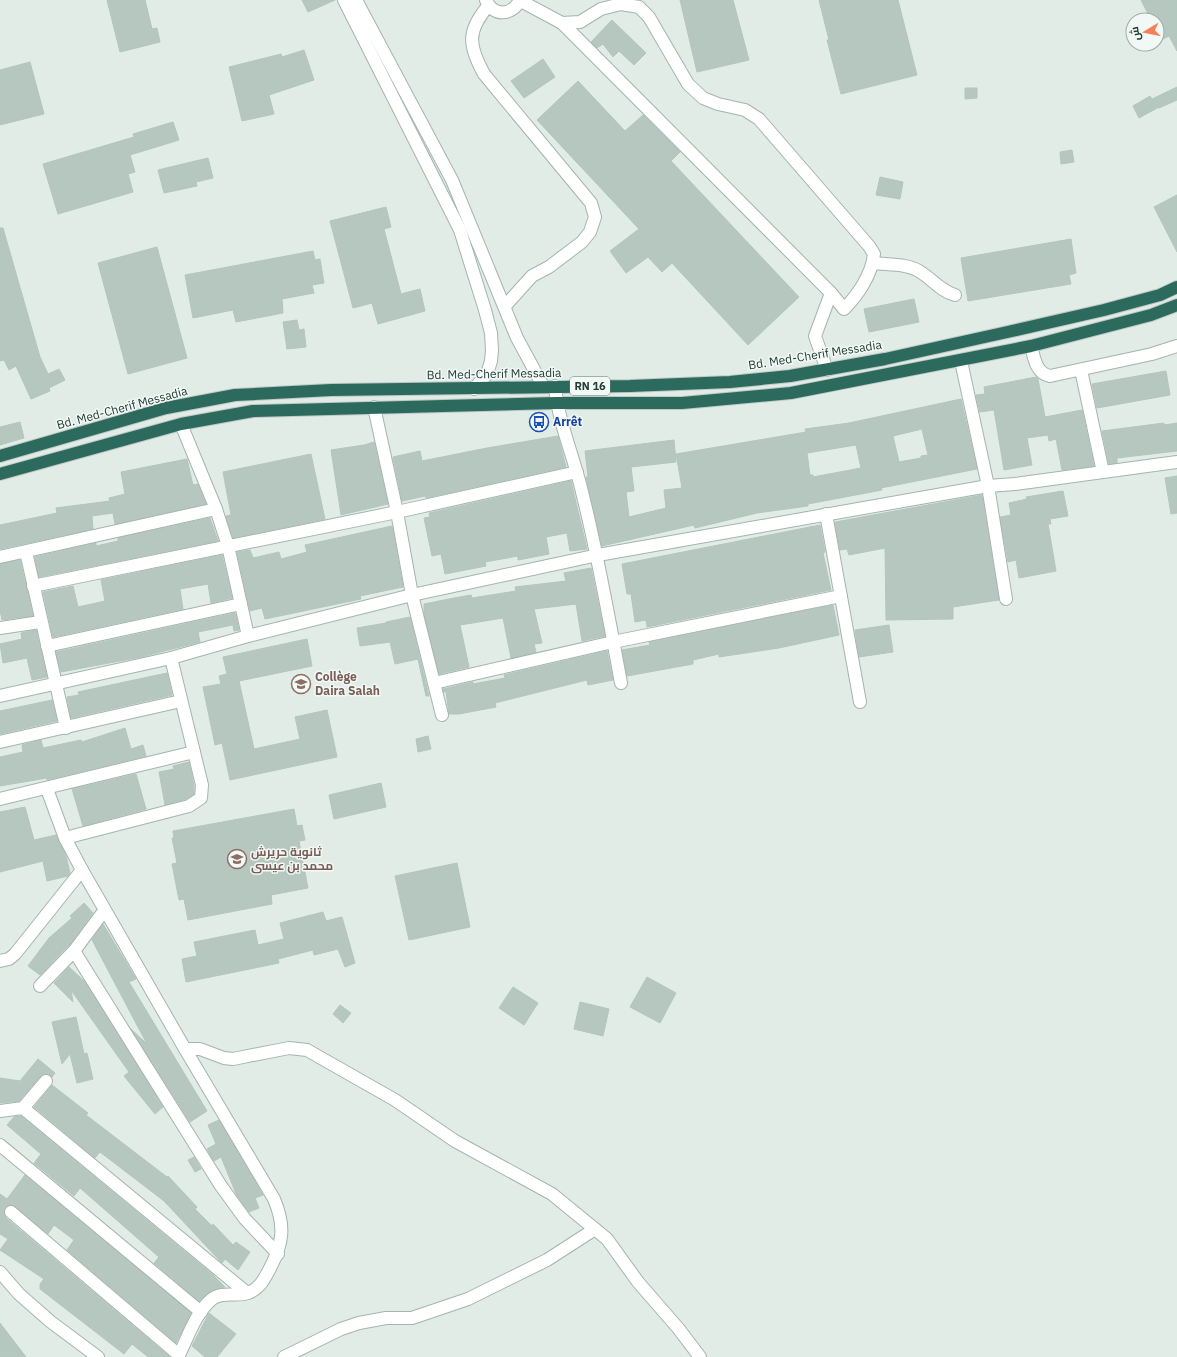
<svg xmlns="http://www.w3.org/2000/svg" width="1177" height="1357" font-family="'IBM Plex Sans',Cairo,sans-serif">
<rect width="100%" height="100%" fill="#e1ece7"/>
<g fill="#b6c7c0" stroke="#b3c6be" fill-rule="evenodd">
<polygon points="107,0 145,0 152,29 157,28 160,42 120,52"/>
<polygon points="302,0 335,0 308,12"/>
<polygon points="680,0 733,0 749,60 697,72"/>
<polygon points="819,0 898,0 917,75 841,94 827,40 829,40"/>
<polygon points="1141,0 1177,0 1177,51 1169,36 1161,40 1157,32 1157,20 1151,20"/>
<polygon points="612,20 646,53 634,65 619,51 613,57 603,44 597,48 591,42"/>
<polygon points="304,50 314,80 269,95 274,114 242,121 229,67 281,54 282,57"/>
<polygon points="543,59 555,77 524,98 511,81"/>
<polygon points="30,62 44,114 0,125 0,70"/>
<polygon points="578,81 625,131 643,115 680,152 671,161 799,297 748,345 672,263 662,272 648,257 626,273 610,251 639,229 537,120"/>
<polygon points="1177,87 1177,100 1159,108 1159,107 1139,118 1133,106 1150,96 1152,99"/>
<polygon points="965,88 977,88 977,98 965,99"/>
<polygon points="173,122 179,140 130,155 135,172 128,174 133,192 58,214 43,164 134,137 133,134"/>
<polygon points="1072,150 1074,162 1061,164 1060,152"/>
<polygon points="208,158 213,178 196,182 197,186 164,193 158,170"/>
<polygon points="880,177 903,182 900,199 876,195"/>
<polygon points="1177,195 1177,252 1154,207"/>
<polygon points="386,207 391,227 384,229 401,294 420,289 425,311 378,324 372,303 353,308 330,221"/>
<polygon points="0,228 3,228 40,357 48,374 59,369 65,380 49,388 50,391 31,399 16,366 9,370 4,360 0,361"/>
<polygon points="1071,239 1076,273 1069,275 1071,284 968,301 961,258"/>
<polygon points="157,247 187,358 128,374 98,263"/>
<polygon points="313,251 315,260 320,259 324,283 312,285 314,293 282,299 283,313 236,322 233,310 193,318 185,275"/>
<polygon points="914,299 919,322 869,332 864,309"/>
<polygon points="297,320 299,330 304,329 306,347 287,349 283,322"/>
<polygon points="1166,371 1170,395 1097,408 1092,384"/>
<polygon points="1036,377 1038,379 1045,417 1082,410 1094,466 1062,470 1056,439 1049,441 1048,435 1027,438 1032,465 1004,470 994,410 980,412 976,395 985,394 984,387"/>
<path d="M961,399L977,469L881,488L882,490L808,504V506L757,513L695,528L694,525L602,546L586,477H588L585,451L674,440L676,462L631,467L634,491L626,492L629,517L666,508L664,490L682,488L676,454L806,432L805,429L849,423ZM922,429L928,455L921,456V458L899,462L893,436ZM856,445L861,468L813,477V475H810L807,453Z"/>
<polygon points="20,422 24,438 0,445 0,427"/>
<polygon points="1164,423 1164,425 1177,423 1177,451 1117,458 1117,463 1109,464 1102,431"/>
<polygon points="558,436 566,467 426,498 425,496 402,501 393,457 420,451 422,461 487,448"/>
<polygon points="374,442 388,504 341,515 331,450 364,445"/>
<polygon points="311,454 325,519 233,538 226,516 231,515 223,472"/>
<polygon points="187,459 193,485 198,484 206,504 115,524 113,513 92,516 93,529 0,549 0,525 57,513 56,508 110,501 109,498 125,494 121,472"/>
<polygon points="1177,476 1177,513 1171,514 1165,478"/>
<polygon points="571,481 587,549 570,551 567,533 546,537 549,554 518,560 518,556 485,562 486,566 445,574 441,554 432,556 424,518 430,517 429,513"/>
<polygon points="1063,491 1068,516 1050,519 1051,524 1048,524 1056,571 1019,578 1016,560 1008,562 1000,517 1011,515 1009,503 1027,499 1026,497"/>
<polygon points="982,495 999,600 953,607 953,619 886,620 885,548 849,555 847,549 840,550 835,522"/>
<polygon points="210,518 218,541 39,577 35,557 96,543 96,546 118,541 118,538"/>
<polygon points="820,525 825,552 823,553 831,590 647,627 646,620 635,622 631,594 627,594 622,564"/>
<polygon points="392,526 403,587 360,596 361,599 265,619 262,608 250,611 237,552 250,550 253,558 279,552 281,559 307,552 305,545"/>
<polygon points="222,555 232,598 211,603 208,584 180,589 183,609 53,637 43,592 73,586 78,607 105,601 101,580"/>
<polygon points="20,560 33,616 2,620 0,610 0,564"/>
<polygon points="591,568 605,636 582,641 576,604 534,609 542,643 534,644 536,652 511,658 503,618 460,625 469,667 439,674 424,614 424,604 454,598 471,595 472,598 516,591 515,587 566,581 564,573"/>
<polygon points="833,605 839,635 779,648 719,657 719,654 693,660 693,664 627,676 622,650 650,645 649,642"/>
<polygon points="235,613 239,630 234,631 233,625 198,632 200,642 141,657 61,672 56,652"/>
<polygon points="410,617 429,696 426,696 418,659 395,664 390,642 360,646 357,628 386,623 386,622"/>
<polygon points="889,625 893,652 859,657 855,630"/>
<polygon points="36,630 47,677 32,680 27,658 3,663 0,644 22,639 21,633"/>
<polygon points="307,639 312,666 239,681 254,749 300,739 295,717 327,710 337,757 230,780 222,743 215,745 203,687 221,684 219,676 227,674 223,657"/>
<polygon points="607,651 613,680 588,685 587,680 495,703 496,707 459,714 449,714 446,692 444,692 443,689 473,682 473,684 505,678 504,675"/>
<polygon points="167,673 172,695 71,718 67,697 79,695 78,692"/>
<polygon points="52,700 57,721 0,734 0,711"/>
<polygon points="125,728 131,749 143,745 146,756 47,780 47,778 0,786 0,757 23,752 22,745 41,740 43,748 81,740 82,742"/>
<polygon points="428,736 431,749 418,752 416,739"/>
<polygon points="189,762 194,786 194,794 186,799 165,805 159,772 174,769 173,766"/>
<polygon points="136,774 146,809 83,826 72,789"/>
<polygon points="381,783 386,807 334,819 329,795"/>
<polygon points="25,807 34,840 56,835 66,856 70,873 68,876 47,881 43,861 0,872 0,812"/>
<polygon points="294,809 297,826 302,825 305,840 299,841 308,888 271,895 272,904 188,920 184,899 179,900 172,864 177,863 172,838 174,838 173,831"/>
<polygon points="457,863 470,927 409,940 395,876"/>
<polygon points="84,903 93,913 70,944 40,975 28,966 49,938 72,918 70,916"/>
<polygon points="323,912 326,921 342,917 355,963 345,967 338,949 314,955 313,950 278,959 279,963 186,982 182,959 197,956 194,942 255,930 258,945 284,939 280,923"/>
<polygon points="103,924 136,979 129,982 207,1111 190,1122 131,1029 147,1044 92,940"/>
<polygon points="69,967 85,982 163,1107 155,1114 124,1076 129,1072 71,990 73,1002 54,983"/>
<polygon points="647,977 676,993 660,1023 630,1007"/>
<polygon points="513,987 538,1003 524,1025 499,1008"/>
<polygon points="580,1002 609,1009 603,1036 574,1029"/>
<polygon points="340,1005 351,1013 343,1023 333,1014"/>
<polygon points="76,1017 84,1054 87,1053 93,1079 77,1083 70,1054 62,1064 52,1022"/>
<polygon points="38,1059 55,1073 52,1077 47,1074 41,1076 19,1101 0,1103 0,1078 20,1081"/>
<polygon points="52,1085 88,1113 86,1115 167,1177 168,1176 197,1207 195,1209 212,1226 213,1224 233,1245 236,1242 250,1252 238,1270 225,1259 222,1263 164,1201 100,1152 95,1158 34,1107"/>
<polygon points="21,1116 212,1274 225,1287 212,1290 199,1301 154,1263 159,1257 80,1188 74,1196 34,1163 41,1154 7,1125 14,1117"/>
<polygon points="219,1120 263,1195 255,1198 259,1208 249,1212 237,1196 221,1157 214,1161 207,1149 216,1144 208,1125"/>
<polygon points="194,1157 201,1169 195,1172 188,1160"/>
<polygon points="25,1175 191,1313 176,1343 67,1250 74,1240 54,1225 48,1234 13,1205 5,1207 4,1214 6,1218 170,1357 148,1357 132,1344 124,1354 40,1289 40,1284 44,1279 0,1250 8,1239 0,1234 0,1194 7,1199"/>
<polygon points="209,1313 236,1334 217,1357 205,1357 192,1346"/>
<polygon points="0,1323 26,1357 0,1357"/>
</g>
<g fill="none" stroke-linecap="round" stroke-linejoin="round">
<defs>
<g id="minor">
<polyline points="344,0 460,230 485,310 491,333 492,350 491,361 487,374 474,389"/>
<polyline points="356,0 452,180 517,338 543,386"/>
<path d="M486,0C493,17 512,16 520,0"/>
<polyline points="519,0 562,23 831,293"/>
<path d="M488,6C467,31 468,45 484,74L591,203L595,217L590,232L582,242L549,267L532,276L505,306"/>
<path d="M562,23L580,22L601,9L621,4L639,7L649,17L688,84L703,98L718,104L745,110L759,119L869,246L874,254C872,274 858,295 844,309L831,293L815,336L827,370"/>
<path d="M873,263C888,265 909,263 922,273C934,281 941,291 955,295"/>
<path d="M1031,346C1034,357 1036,374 1050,376L1152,354L1177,346"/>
<polyline points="961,361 988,486 1006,599"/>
<polyline points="1081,370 1103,472"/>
<path d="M555,386C558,422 574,457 582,492C598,555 609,619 621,683"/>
<polyline points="374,407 397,512 412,595 442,715"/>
<polyline points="181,424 216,509 228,546 248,636"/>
<polyline points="826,514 860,702"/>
<polyline points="26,552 66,728"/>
<polyline points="0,557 216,509"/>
<polyline points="33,586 397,512 577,472"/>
<polyline points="0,628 40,622"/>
<polyline points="47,646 241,604"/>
<polyline points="434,683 613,642 841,596"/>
<polyline points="0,696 171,658 248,636 412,595 598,555 988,486 1015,484 1177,462"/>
<polyline points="0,742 181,701"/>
<polyline points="47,789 65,838 82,870 185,1049 200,1049 224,1058 233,1059 289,1048 307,1050 395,1100 455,1141 552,1194 607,1239 638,1282 678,1328 700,1357"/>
<polyline points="0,799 194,752"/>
<polyline points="65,838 189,806 201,798 202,785 171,658"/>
<polyline points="74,951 221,1186 245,1219 278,1254"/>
<polyline points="0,961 9,959 15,954 82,870"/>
<polyline points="40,986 74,951 104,911"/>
<polyline points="23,1108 247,1293"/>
<polyline points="0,1111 23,1108 46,1081"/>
<polyline points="0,1145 201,1312"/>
<path d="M11,1212L179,1355C188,1337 196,1312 212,1299C222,1291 237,1297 248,1293C259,1289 263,1281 268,1272C283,1245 286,1227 274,1199L185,1049"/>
<polyline points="0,1272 19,1294 51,1322 98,1357"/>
<polyline points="284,1357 341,1329 359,1323 386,1318 412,1318 468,1299 547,1260 595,1229"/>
</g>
<g id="highway">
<polyline points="0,456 166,408 235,395 331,390 630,386 730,382 790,376 885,359 1003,333 1104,310 1160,295 1177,287"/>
<polyline points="0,474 181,424 253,411 556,403 682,403 791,393 1031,346 1151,315 1177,305"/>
</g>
</defs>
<use href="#minor" stroke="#a4b4ae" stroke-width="14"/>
<use href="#highway" stroke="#c1c9c7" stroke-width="14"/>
<use href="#minor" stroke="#fff" stroke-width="12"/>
<use href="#highway" stroke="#2c6a5e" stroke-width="12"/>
</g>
<defs>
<symbol id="bus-ring" viewBox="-11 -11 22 22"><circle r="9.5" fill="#f2f8f5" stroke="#1a4fb4" stroke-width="1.5"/><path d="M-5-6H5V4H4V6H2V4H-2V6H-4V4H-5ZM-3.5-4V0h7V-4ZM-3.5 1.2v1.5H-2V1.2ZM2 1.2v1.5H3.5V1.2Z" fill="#1a4fb4"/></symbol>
<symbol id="school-ring" viewBox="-11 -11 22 22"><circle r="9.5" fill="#f2f8f5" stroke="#8d6e63" stroke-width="1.5"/><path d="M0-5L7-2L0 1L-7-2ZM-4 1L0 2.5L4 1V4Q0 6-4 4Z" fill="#8d6e63"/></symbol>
<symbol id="university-ring" viewBox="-11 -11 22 22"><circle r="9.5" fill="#f2f8f5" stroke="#8d6e63" stroke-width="1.5"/><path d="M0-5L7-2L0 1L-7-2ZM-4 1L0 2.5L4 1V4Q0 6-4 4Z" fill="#8d6e63"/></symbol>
</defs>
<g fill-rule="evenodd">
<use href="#bus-ring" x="528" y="411" width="22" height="22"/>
<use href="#school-ring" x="290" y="673" width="22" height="22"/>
<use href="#university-ring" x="226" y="848" width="22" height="22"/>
</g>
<g text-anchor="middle" stroke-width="3" stroke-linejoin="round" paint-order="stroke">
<rect fill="#f2f8f5" stroke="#60756f" stroke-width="1" x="570" y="377" width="40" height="18" rx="3"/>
<g font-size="11" font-weight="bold" fill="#213d36">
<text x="590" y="390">RN 16</text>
</g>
<g font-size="12" fill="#213d36" stroke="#f2f8f5">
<text transform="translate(815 355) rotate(-9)" y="4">Bd. Med-Cherif Messadia</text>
<text transform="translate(494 374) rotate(-1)" y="4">Bd. Med-Cherif Messadia</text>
<text transform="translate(122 408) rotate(-15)" y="4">Bd. Med-Cherif Messadia</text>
</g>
<g font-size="12" font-weight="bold" fill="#164399" stroke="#f2f8f5" text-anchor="start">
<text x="553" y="426">Arrêt</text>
</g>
<g font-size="12" font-weight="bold" fill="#785e54" stroke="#f2f8f5" text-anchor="start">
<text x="315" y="681">Collège<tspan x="315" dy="14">Daira Salah</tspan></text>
<text x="251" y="856">ثانوية حريرش<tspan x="251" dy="14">محمد بن عيسى</tspan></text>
</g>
</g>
<g transform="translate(1145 32) rotate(260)"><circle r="19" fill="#f2f8f5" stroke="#9eada9"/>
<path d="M0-3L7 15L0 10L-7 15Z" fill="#f58057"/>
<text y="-6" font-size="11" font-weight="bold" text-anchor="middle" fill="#213d36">ش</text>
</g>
</svg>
